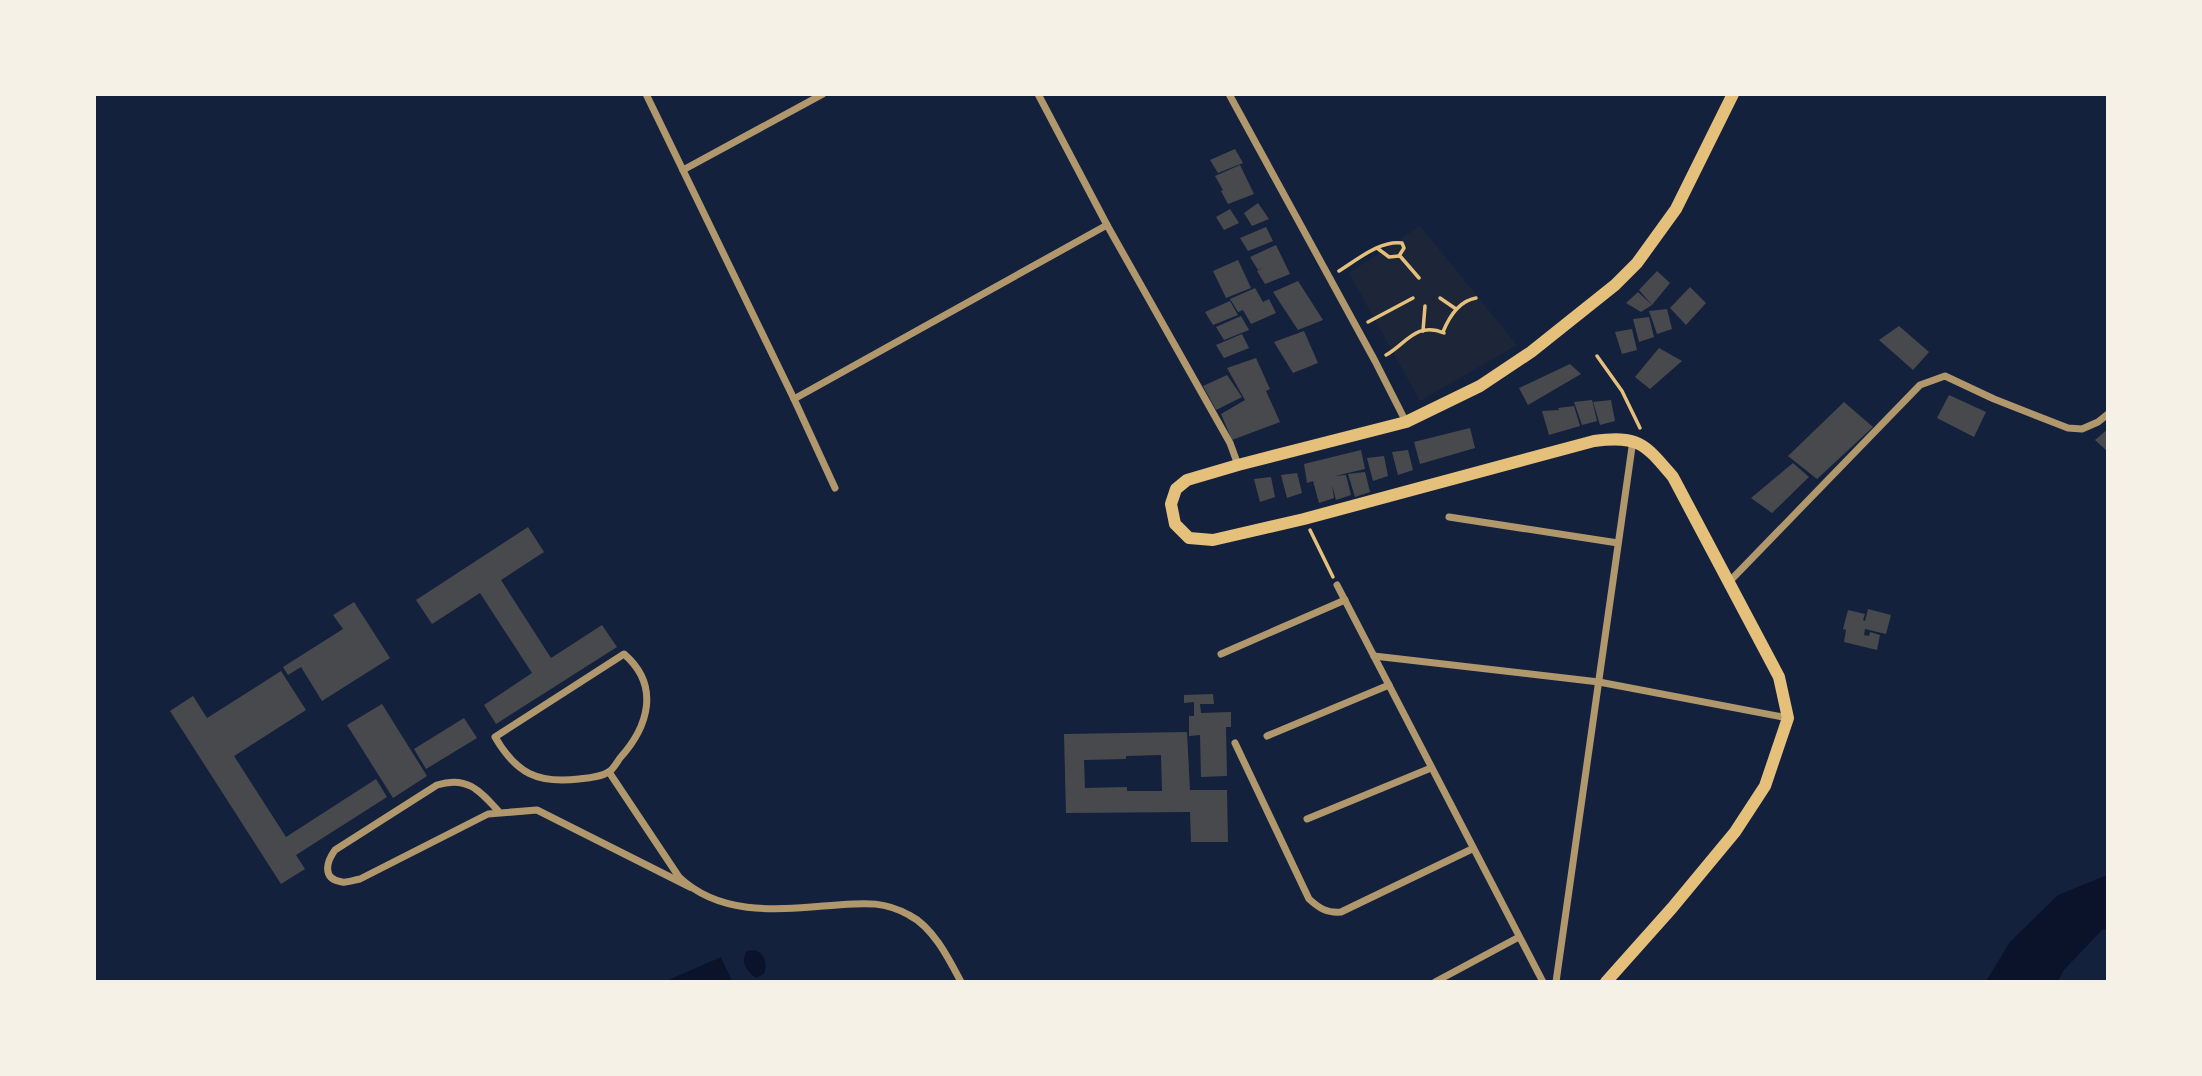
<svg xmlns="http://www.w3.org/2000/svg" width="2202" height="1076" font-family="Ubuntu,sans-serif">
<rect width="100%" height="100%" fill="#14213d"/>
<polygon fill="#1d2539" points="1420,226 1517,345 1420,401 1349,273"/>
<g fill="#0b132b">
<polygon points="2107,875 2107,929 2102,930 2064,970 2058,981 1986,981 2010,942 2058,895"/>
<path d="M755,950C765,954 768,964 764,974L756,978C746,971 740,962 747,951Z"/>
<polygon points="721,957 732,981 666,981"/>
</g>
<g fill="#48494c" fill-rule="evenodd">
<polygon points="1235,149 1243,163 1218,173 1210,160"/>
<polygon points="1240,165 1254,194 1228,204 1221,191 1223,190 1215,176"/>
<polygon points="1258,203 1269,219 1252,226 1244,213"/>
<polygon points="1230,209 1239,223 1224,230 1216,217"/>
<polygon points="1266,227 1273,241 1248,251 1240,238"/>
<polygon points="1276,245 1290,274 1265,284 1257,271 1265,267 1258,270 1250,257"/>
<polygon points="1238,260 1251,288 1226,298 1213,271"/>
<polygon points="1657,271 1670,283 1652,305 1639,290"/>
<polygon points="1298,281 1323,320 1298,330 1273,292"/>
<polygon points="1690,287 1706,303 1686,325 1670,308"/>
<polygon points="1255,288 1263,302 1269,299 1276,313 1251,324 1243,310 1238,312 1230,299"/>
<polygon points="1638,292 1652,305 1641,312 1626,303"/>
<polygon points="1230,301 1238,315 1213,325 1205,312"/>
<polygon points="1667,309 1672,329 1657,334 1649,311"/>
<polygon points="1241,316 1249,330 1224,340 1216,327"/>
<polygon points="1649,317 1654,337 1639,342 1633,319"/>
<polygon points="1899,326 1929,352 1913,370 1879,340"/>
<polygon points="1632,329 1637,350 1622,354 1615,332"/>
<polygon points="1304,331 1318,363 1293,373 1274,342"/>
<polygon points="1242,334 1249,348 1224,358 1216,345"/>
<polygon points="1659,348 1682,361 1650,389 1635,377"/>
<polygon points="1256,358 1270,389 1266,391 1280,422 1232,440 1221,414 1245,400 1227,368"/>
<polygon points="1570,364 1581,374 1528,405 1519,388"/>
<polygon points="1227,375 1242,397 1216,410 1203,386"/>
<polygon points="1949,395 1986,412 1974,437 1937,418"/>
<polygon points="1592,400 1597,421 1582,425 1574,402"/>
<polygon points="1611,400 1615,421 1600,425 1593,402"/>
<polygon points="1844,402 1873,427 1817,479 1788,456"/>
<polygon points="1574,406 1580,426 1549,435 1542,411 1559,410 1558,408"/>
<polygon points="1470,428 1475,448 1420,464 1414,442"/>
<polygon points="2108,429 2108,452 2095,440"/>
<polygon points="1361,450 1365,469 1335,476 1346,475 1351,495 1336,500 1332,485 1334,498 1319,503 1313,481 1307,483 1304,464"/>
<polygon points="1408,450 1413,470 1398,475 1392,452"/>
<polygon points="1384,456 1388,476 1373,481 1367,458"/>
<polygon points="1793,463 1809,477 1772,513 1751,498"/>
<polygon points="1365,472 1370,492 1355,497 1348,474"/>
<polygon points="1297,473 1302,493 1287,498 1281,475"/>
<polygon points="1271,477 1275,497 1260,502 1254,479"/>
<polygon points="528,527 544,552 501,580 551,658 602,625 617,647 496,724 484,705 532,673 480,593 432,624 416,600"/>
<polygon points="354,602 390,658 322,701 301,667 288,675 283,667 343,629 333,615"/>
<polygon points="1868,609 1891,615 1886,634 1865,629 1864,635 1869,636 1870,632 1880,635 1877,650 1844,642 1846,630 1843,629 1848,610 1865,614 1863,620 1865,621"/>
<polygon points="281,671 306,710 234,756 286,837 376,779 387,797 296,855 305,869 281,884 170,711 193,696 207,718"/>
<polygon points="1213,694 1214,704 1200,704 1201,713 1231,712 1231,727 1226,727 1227,776 1201,777 1200,735 1189,736 1189,716 1194,716 1194,702 1184,703 1184,695"/>
<polygon points="382,704 427,776 393,798 347,725"/>
<polygon points="464,718 477,738 426,769 414,749"/>
<path d="M1187,732L1190,790H1227L1228,842H1191L1190,812L1066,813L1064,734ZM1161,755L1162,791H1127V787L1085,788L1084,760L1126,759V756Z"/>
</g>
<g fill="none" stroke-linecap="round" stroke-linejoin="round">
<g stroke="#e5c07b" stroke-width="3.5">
<polyline points="1377,248 1389,257 1399,256"/>
<polyline points="1400,256 1419,278"/>
<path d="M1339,271C1357,260 1380,240 1402,243L1404,248L1399,256"/>
<polyline points="1440,298 1456,309"/>
<polyline points="1368,322 1413,298"/>
<polyline points="1423,331 1425,306"/>
<path d="M1443,332C1449,317 1459,301 1476,298"/>
<path d="M1386,355C1406,344 1416,321 1444,333"/>
<polyline points="1597,356 1622,391 1640,428"/>
<polyline points="1310,530 1333,577"/>
</g>
<g stroke="#b1986c" stroke-width="7">
<polyline points="646,94 794,399 835,488"/>
<polyline points="1038,94 1107,225 1230,443 1238,465"/>
<polyline points="1229,94 1375,361 1406,422"/>
<polyline points="683,170 823,94"/>
<polyline points="794,399 1107,225"/>
<polyline points="1449,517 1618,543"/>
<polyline points="1729,582 1920,385 1945,376 1994,399 2068,428 2082,429 2098,422 2108,414"/>
<polyline points="1337,585 1543,982"/>
<path d="M624,654C661,686 648,727 620,758C617,762 614,768 610,771C602,777 589,778 579,779C537,784 516,773 495,737Z"/>
<polyline points="1221,654 1345,600"/>
<polyline points="1374,656 1599,682 1788,718"/>
<polyline points="1267,736 1389,685"/>
<path d="M1235,743L1309,899C1320,909 1327,913 1341,912L1472,849"/>
<path d="M609,772L679,877C722,918 783,909 837,905C865,903 884,901 909,915C933,927 949,959 961,982"/>
<path d="M500,813C481,792 468,775 437,785L335,850C327,861 321,879 342,882C347,883 354,880 360,879L488,814L537,810L690,887"/>
<polyline points="1307,819 1431,768"/>
<polyline points="1435,982 1519,937"/>
<polyline points="1556,982 1633,440"/>
</g>
<path stroke="#e5c07b" stroke-width="12" d="M1606,982L1672,908L1735,832L1765,786L1788,718L1779,677L1673,477C1645,444 1639,435 1594,441L1304,519L1213,540L1189,538L1175,524L1171,504L1176,489L1187,480L1238,465L1406,422L1480,386L1531,352L1615,285L1637,263L1676,209L1733,94"/>
</g>
<rect width="2202" height="1076" fill="none" stroke="#f6f1e7" stroke-width="192"/>
</svg>
